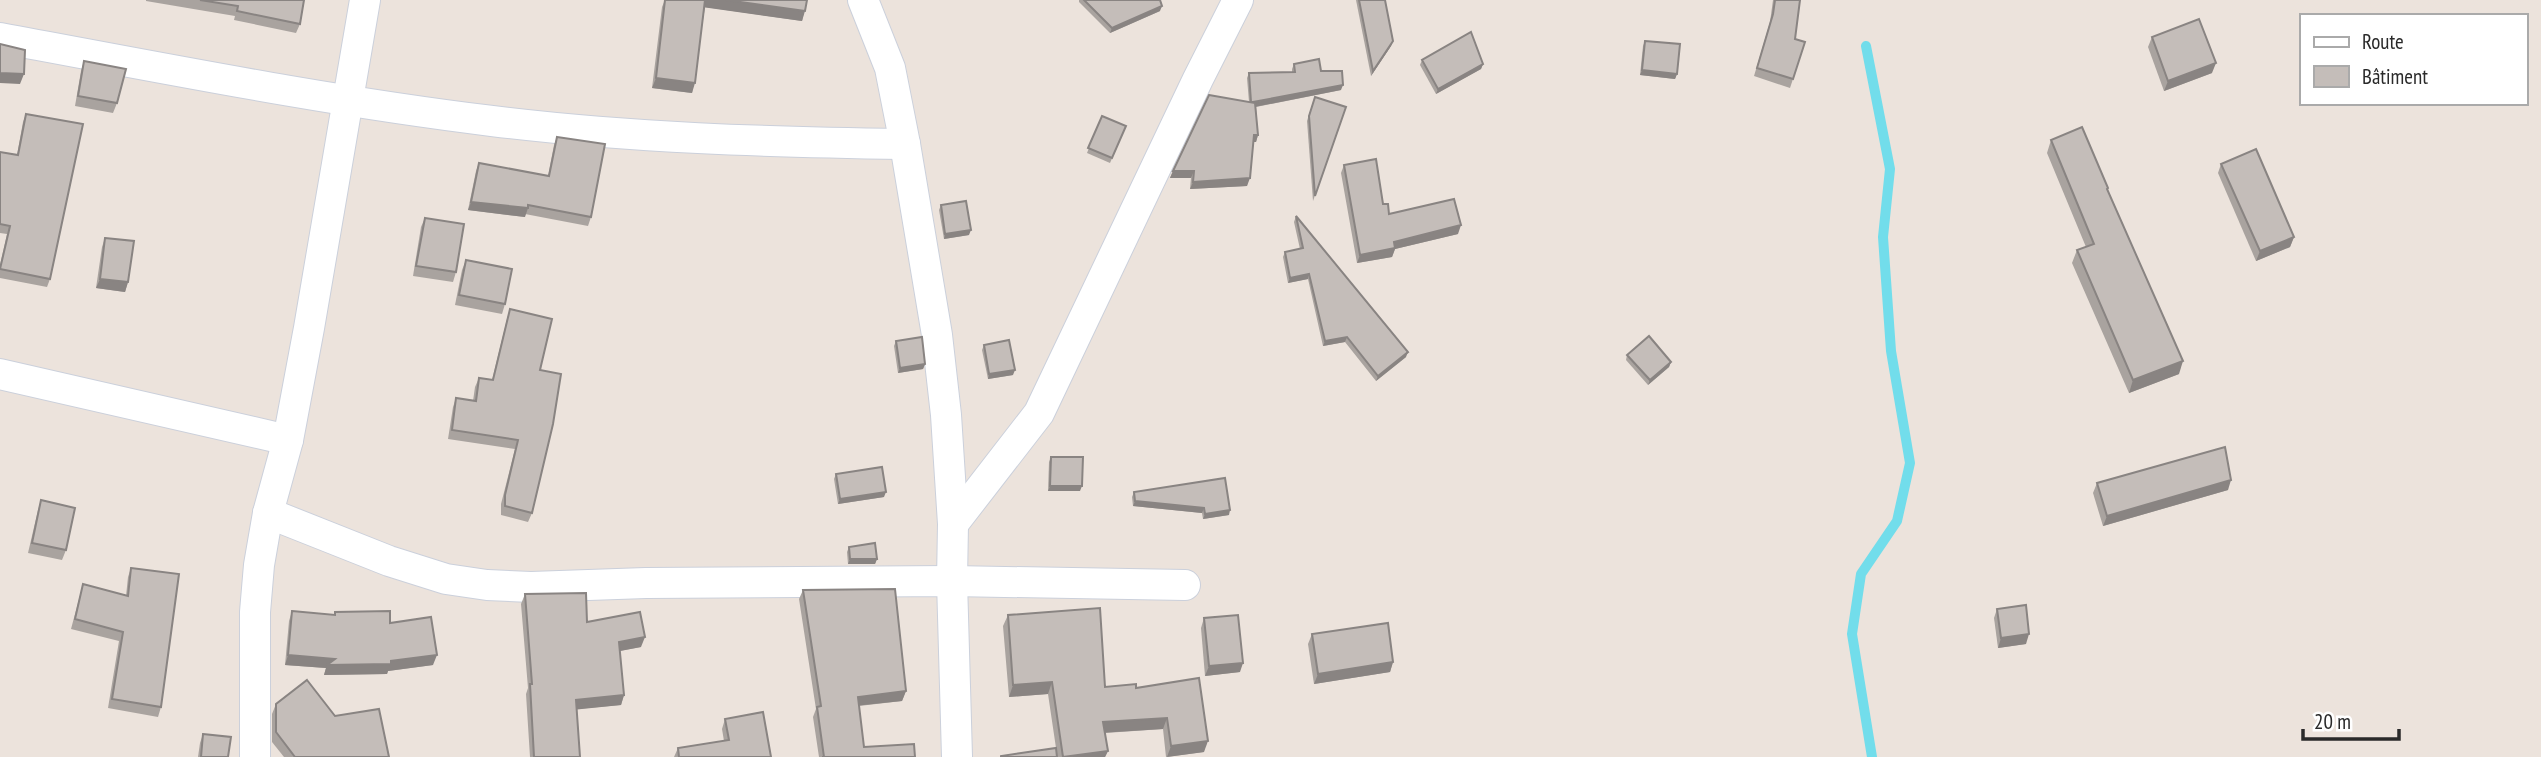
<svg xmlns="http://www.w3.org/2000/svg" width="2541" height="757" font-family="'PT Sans Narrow',sans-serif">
<rect width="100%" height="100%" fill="#ece3dc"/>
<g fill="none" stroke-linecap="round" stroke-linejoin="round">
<polyline stroke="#72ddeb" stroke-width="10" points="1866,46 1890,169 1883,237 1891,351 1910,463 1897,521 1861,574 1852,634 1872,757"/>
<defs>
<g id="street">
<polyline points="863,0 890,68 905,144 937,335 946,415 953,524 952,581 957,757"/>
<path d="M0,38C163,68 327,101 492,121C629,138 767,142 905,144"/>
<polyline points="0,374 288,440"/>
<polyline points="268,513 389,561 446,579 487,585 531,587 646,583 952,581 1185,585"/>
<polyline points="953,524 1039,413 1198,79 1238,0"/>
<polyline points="255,757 255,612 259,565 268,513 288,440 309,328 365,0"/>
</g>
</defs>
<use href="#street" stroke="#cbd0db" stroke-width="32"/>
<use href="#street" stroke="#fff" stroke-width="30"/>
</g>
<g fill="#a9a39f">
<polygon points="146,0 304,0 300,24 296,33 234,20 235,16 146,1"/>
<polygon points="665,0 807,0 802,21 705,7 692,93 652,88 662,7"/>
<polygon points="1079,0 1160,0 1160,11 1110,33 1079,2"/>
<polygon points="1356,0 1385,0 1393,41 1391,46 1371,76"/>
<polygon points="1773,0 1800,0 1795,39 1793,79 1790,88 1754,76 1770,22"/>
<polygon points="2152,37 2212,73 2164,91 2148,47"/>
<polygon points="1645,41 1677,74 1675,79 1640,75 1643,46"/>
<polygon points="1422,60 1483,64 1481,69 1436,94 1420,65"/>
<polygon points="84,61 117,103 113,113 75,106 81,71"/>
<polygon points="1294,64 1321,71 1341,90 1256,107 1258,135 1256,142 1253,142 1247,186 1190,189 1191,178 1170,178 1173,171 1249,102 1247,78 1249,73 1292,72 1292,69"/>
<polygon points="1313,102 1346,107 1313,201 1307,121"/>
<polygon points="26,114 50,279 47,287 0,278 0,265 7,234 0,233 0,152 17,155 23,122"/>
<polygon points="1102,116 1126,126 1110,163 1087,153"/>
<polygon points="557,137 591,217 588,226 525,214 525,217 468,210 476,171 479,163 548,176 554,145"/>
<polygon points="2051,140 2108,188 2107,191 2179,374 2129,393 2072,263 2077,250 2086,247 2047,153"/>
<polygon points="2221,164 2294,237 2290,247 2256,261 2218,173"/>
<polygon points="1344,165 1383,204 1389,214 1458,234 1395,249 1392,257 1357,263 1341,173"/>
<polygon points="941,205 969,235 944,239 939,210"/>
<polygon points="1296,216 1406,357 1376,381 1345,342 1323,346 1308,279 1288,283 1283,257 1285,252 1300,249 1294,222"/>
<polygon points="425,218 456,272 453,282 413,276 421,227"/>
<polygon points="105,238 128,282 125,292 96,288 102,247"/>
<polygon points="466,260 505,304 502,314 455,305 462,270"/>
<polygon points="510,309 540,370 532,513 528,522 501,515 501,504 515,449 448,439 453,407 456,398 473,401 475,387 479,378 492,380 507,319"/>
<polygon points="896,341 925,364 923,369 898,373 894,346"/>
<polygon points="984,345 1013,375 988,379 982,350"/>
<polygon points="1627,355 1671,362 1669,367 1648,385 1626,360"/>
<polygon points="1051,457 1080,491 1048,491 1049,462"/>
<polygon points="836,474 884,497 838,504 834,479"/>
<polygon points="2097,483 2228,490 2103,526 2093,493"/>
<polygon points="1134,492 1229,515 1203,519 1202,513 1133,506 1132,497"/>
<polygon points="41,500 66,550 62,560 28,553 38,510"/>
<polygon points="849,547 877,559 875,564 848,564 847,552"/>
<polygon points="131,568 161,707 158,717 108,708 119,641 71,629 83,584 126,596 128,577"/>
<polygon points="803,590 906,691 902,701 859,706 864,747 915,757 819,757 813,717 816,709 799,599"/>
<polygon points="525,594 641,647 619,651 624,695 621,705 577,709 580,757 530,757 526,694 528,688 521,604"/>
<polygon points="1997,609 2026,644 1998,648 1994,618"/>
<polygon points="292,611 334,615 335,612 390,623 433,665 388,671 387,674 324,675 326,668 285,665 289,621"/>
<polygon points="1008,615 1105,687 1136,688 1204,752 1166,757 1163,729 1105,733 1108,751 1105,757 1000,757 1056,748 1048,694 1009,697 1003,626"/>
<polygon points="1204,618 1240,672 1205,676 1201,628"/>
<polygon points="1312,634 1393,662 1390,672 1314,684 1308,644"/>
<polygon points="276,704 335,716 389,757 284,757 272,742 272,714"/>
<polygon points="725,719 771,757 674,757 678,748 724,741 722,729"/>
<polygon points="203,734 228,757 198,757 200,743"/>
</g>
<g fill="#898482">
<polygon points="705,0 726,0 805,11 802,21 702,7"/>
<polygon points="1162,6 1160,11 1110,33 1112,28"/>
<polygon points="1393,41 1391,46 1371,76 1373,71"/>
<polygon points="2216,63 2212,73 2164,91 2168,81"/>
<polygon points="1483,64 1481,69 1436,94 1438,89"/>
<polygon points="1642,70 1677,74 1675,79 1640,75"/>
<polygon points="0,73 24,74 20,84 0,83"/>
<polygon points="656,78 695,83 692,93 652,88"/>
<polygon points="1343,85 1341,90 1249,108 1251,103"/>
<polygon points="1254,135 1258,135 1256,142 1251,142"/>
<polygon points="1173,171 1194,171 1191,178 1170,178"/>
<polygon points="1250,178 1247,186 1190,189 1193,182"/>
<polygon points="471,202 528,208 525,217 468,210"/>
<polygon points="1461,225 1458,234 1395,249 1392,257 1357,263 1360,255 1394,242"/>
<polygon points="971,230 969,235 944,239 945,234"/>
<polygon points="2294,237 2290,247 2256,261 2260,251"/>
<polygon points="1309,274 1308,279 1288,283 1290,278"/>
<polygon points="100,279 128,282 125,292 96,288"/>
<polygon points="1347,337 1345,342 1323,346 1325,341"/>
<polygon points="1408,352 1406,357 1376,381 1378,376"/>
<polygon points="2183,361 2179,374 2129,393 2133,380"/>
<polygon points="1671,362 1669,367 1648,385 1650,380"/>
<polygon points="925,364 923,369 898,373 900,368"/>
<polygon points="1015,370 1013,375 988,379 989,374"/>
<polygon points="2231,480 2228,490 2103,526 2107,516"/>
<polygon points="1050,486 1082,486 1080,491 1048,491"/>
<polygon points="886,492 884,497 838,504 840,499"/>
<polygon points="1135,501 1204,508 1202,513 1133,506"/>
<polygon points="1230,510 1229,515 1203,519 1205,514"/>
<polygon points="850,559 877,559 875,564 848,564"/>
<polygon points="2029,634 2026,644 1998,648 2001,638"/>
<polygon points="645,637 641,647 615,652 619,642"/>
<polygon points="288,655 391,661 437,655 433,665 388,671 387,674 324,675 326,668 285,665"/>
<polygon points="1393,662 1390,672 1314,684 1318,674"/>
<polygon points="1243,663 1240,672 1205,676 1209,666"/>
<polygon points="1052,682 1048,694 1009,697 1013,685"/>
<polygon points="906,691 902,701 854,706 858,697"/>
<polygon points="624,695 621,705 572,710 576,700"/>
<polygon points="1167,718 1163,729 1099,733 1103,722"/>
<polygon points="1208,741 1204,752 1167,757 1171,746"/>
<polygon points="1108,751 1105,757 1067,757"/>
</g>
<g fill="#c4bdb9" stroke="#898482" stroke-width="2">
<polygon points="200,0 304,0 300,24 237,11 238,6"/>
<polygon points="665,0 705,0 695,83 656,78"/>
<polygon points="726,0 807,0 805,11"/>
<polygon points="1084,0 1160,0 1162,6 1112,28"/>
<polygon points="1359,0 1385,0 1393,41 1373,71"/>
<polygon points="1775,0 1800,0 1795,39 1805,42 1793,79 1757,68 1773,14"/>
<polygon points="2199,19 2216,63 2168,81 2152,37"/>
<polygon points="1471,32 1483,64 1438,89 1422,60"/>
<polygon points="1645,41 1680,44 1677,74 1642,70"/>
<polygon points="0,44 25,50 24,74 0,73"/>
<polygon points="1319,59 1321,71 1342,71 1343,85 1253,102 1251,102 1249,73 1295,72 1294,64"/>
<polygon points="84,61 126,69 117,103 78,96"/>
<polygon points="1209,95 1255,103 1258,135 1254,135 1250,178 1193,182 1194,171 1173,171"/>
<polygon points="1315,97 1346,107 1315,196 1309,116"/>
<polygon points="26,114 83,124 50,279 0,269 10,226 0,224 0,152 18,155"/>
<polygon points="1102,116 1126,126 1112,158 1088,148"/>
<polygon points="2082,127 2108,188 2107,189 2183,361 2133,380 2077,250 2094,244 2051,140"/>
<polygon points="557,137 605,144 591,217 528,205 528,208 471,202 479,163 549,176"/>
<polygon points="2256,149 2294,237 2260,251 2221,164"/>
<polygon points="1376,159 1383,204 1388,204 1389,214 1454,199 1461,225 1394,242 1395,248 1360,255 1344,165"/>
<polygon points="966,201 971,230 945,234 941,205"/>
<polygon points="1296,216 1408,352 1378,376 1347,337 1325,341 1309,274 1290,278 1285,252 1303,248"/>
<polygon points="425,218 464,224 456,272 416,266"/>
<polygon points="105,238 134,241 128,282 100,279"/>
<polygon points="466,260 512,269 505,304 459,295"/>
<polygon points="510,309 552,319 540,370 561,374 553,424 532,513 505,506 505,495 518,440 452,430 456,398 476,401 479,378 493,380"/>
<polygon points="1649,336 1671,362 1650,380 1627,355"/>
<polygon points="922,337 925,364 900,368 896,341"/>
<polygon points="1009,340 1015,370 989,374 984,345"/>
<polygon points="2225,447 2231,480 2107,516 2097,483"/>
<polygon points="1051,457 1083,457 1082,486 1050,486"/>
<polygon points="882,467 886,492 840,499 836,474"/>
<polygon points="1225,478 1230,510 1205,514 1204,508 1135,501 1134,492"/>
<polygon points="41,500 75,508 66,550 32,543"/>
<polygon points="875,543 877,559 850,559 849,547"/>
<polygon points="131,568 179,574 161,707 112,699 123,632 75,619 83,584 128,596"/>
<polygon points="895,589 906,691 858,697 864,747 914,744 915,757 822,757 824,757 817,707 821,706 803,590"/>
<polygon points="586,593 587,622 640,612 645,637 619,642 624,695 576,700 580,757 534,757 530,684 532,684 525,594"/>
<polygon points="2026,605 2029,634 2001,638 1997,609"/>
<polygon points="1100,608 1105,687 1136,684 1136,688 1199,678 1208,741 1171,746 1167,718 1103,722 1108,751 1063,757 1052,682 1013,685 1008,615"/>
<polygon points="292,611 335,615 335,612 390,611 390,623 431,617 437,655 391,661 391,664 327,665 335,659 288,655"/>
<polygon points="1238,615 1243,663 1209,666 1204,618"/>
<polygon points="1388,623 1393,662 1318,674 1312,634"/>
<polygon points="307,680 335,716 379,709 389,757 295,757 276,732 276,704"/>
<polygon points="763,712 771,757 679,757 678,748 729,740 725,719"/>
<polygon points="203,734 231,737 228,757 201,757"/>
<polygon points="1056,748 1057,757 1001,757 1001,756"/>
</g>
<rect x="2300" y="14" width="228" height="91" fill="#ffffff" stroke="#aaaaaa" stroke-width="2"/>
<rect x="2314" y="37" width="35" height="10" fill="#ffffff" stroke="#aaaaaa" stroke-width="2"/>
<text x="2362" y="49" font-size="21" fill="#2a2a2a">Route</text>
<rect x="2314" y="66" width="35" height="21" fill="#c4bdb9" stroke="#aaaaaa" stroke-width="2"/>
<text x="2362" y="84" font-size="21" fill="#2a2a2a">Bâtiment</text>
<path d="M2303 729v10h96v-10" fill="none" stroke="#2a2a2a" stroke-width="3.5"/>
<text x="2314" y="729" font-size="21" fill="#2a2a2a" stroke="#ffffff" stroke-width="5" paint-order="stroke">20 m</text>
</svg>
